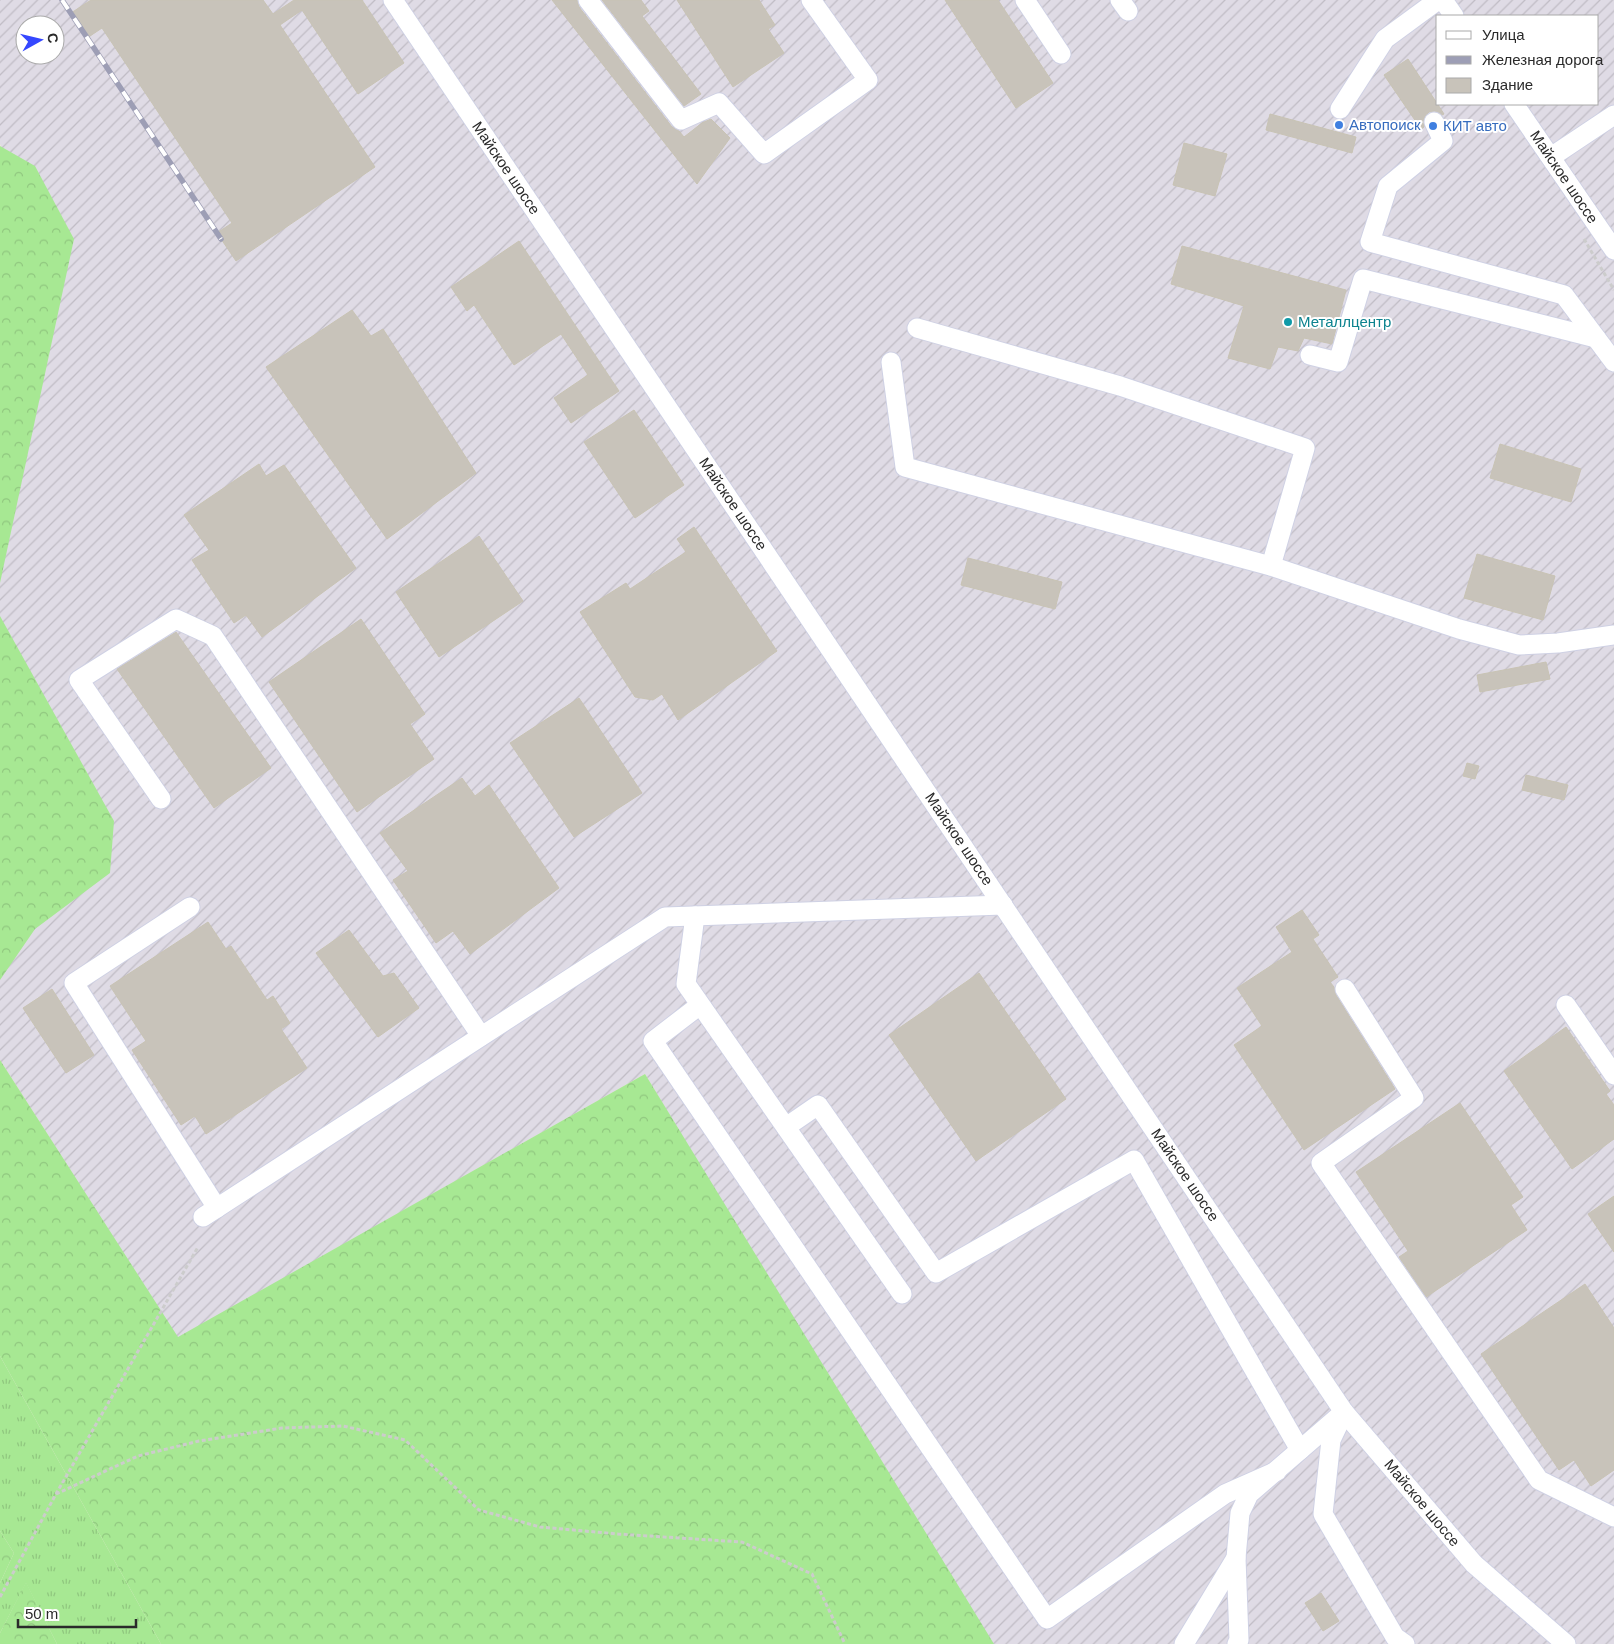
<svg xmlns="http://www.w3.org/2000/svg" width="1614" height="1644" font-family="Arial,sans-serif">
<defs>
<pattern id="industrial-furrows" width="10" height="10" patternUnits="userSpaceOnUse" patternTransform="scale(1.25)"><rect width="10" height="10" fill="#dfdbe5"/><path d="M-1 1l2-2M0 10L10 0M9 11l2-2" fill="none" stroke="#c0bcc5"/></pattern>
<pattern id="grass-tufts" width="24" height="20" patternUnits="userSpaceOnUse" patternTransform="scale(1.25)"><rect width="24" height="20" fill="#a7e893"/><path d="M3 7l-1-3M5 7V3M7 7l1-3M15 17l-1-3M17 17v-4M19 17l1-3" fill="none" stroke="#90c77f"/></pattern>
<pattern id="forest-crowns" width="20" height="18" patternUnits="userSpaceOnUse" patternTransform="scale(1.25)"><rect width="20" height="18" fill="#a7e893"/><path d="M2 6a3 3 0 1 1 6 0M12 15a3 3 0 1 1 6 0" fill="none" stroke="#90c77f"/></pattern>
</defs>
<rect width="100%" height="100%" fill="#ede7da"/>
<path fill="url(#industrial-furrows)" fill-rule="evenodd" d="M0,0H1614V1644H988L645,1074L178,1338L0,1060V244L1,146L0,144ZM1438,16H1598V104H1438ZM25,25H55V55H25Z"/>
<polygon fill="url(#grass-tufts)" points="0,1356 161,1644 57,1644 26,1583 0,1633 0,1583 14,1553 0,1531"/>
<g fill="url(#forest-crowns)">
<polygon points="0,146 35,166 74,239 0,583"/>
<polygon points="0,616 114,821 110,873 35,929 0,980"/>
<polygon points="0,1060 178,1337 645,1074 994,1644 161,1644 0,1356"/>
<polygon points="0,1531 14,1553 0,1583"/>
<polygon points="26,1582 57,1644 0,1644 0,1633"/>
</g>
<g fill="#c8c3ba" stroke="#c8c3b4">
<polygon points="91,0 263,0 273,14 294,0 362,0 404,63 358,94 302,10 280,25 375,167 236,261 217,233 232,223 102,28 87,38 71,13"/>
<polygon points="552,0 577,0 579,7 672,127 679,131 684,137 702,123 711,119 730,138 697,184"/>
<polygon points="602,0 641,0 649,11 642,16 701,94 684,106"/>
<polygon points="677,0 759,0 775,25 768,29 784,53 733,87"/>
<polygon points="945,0 998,0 1053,83 1016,108"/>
<polygon points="1408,59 1444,114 1442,115 1435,111 1429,112 1425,116 1423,122 1424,127 1421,129 1384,75"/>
<polygon points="1270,114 1356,137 1352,153 1266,130"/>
<polygon points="1184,143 1227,154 1215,196 1173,185"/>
<polygon points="519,241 619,391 571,423 554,398 588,375 561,334 514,365 474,305 467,311 451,287"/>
<polygon points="1182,246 1346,290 1332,344 1304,338 1298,351 1278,347 1270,369 1228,358 1244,306 1171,284"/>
<polygon points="352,310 371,336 383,329 476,473 387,539 266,367"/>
<polygon points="634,410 684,485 635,518 584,442"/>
<polygon points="1500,444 1581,469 1571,502 1490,478"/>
<polygon points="259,464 266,476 284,465 356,568 262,637 246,615 234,623 192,560 209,550 184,515"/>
<polygon points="694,527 777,651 678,720 662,694 653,700 635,697 580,612 626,583 630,589 686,552 677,539"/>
<polygon points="479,536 523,601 439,657 396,592"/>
<polygon points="1477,554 1555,576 1543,620 1464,598"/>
<polygon points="968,558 1062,582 1055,609 961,585"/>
<polygon points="361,619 425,714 410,724 434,759 357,812 269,682"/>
<polygon points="176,632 271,768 214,808 117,669"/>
<polygon points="1546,662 1550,679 1480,692 1477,675"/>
<polygon points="579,698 642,793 574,837 510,743"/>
<polygon points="1467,763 1479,766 1475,779 1463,776"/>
<polygon points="1526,775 1568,785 1564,800 1522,790"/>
<polygon points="462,778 475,796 489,785 559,888 470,954 453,931 436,943 393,880 408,871 380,833"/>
<polygon points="1302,910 1319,935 1313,939 1338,977 1330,982 1334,987 1336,995 1395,1089 1304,1150 1234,1045 1262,1026 1237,988 1292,952 1276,927"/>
<polygon points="208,922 226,949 231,946 267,1000 273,996 290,1023 281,1029 307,1068 206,1134 195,1116 181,1125 132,1050 146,1041 110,986"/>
<polygon points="349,930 383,976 394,973 419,1008 378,1037 316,953"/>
<polygon points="979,973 1066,1099 976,1161 889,1035"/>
<polygon points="52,989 94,1055 66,1073 23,1008"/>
<polygon points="1566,1027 1610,1091 1606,1094 1614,1105 1614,1139 1572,1169 1504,1071"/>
<polygon points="1460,1103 1523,1197 1511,1205 1527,1230 1426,1297 1399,1257 1408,1251 1356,1172"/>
<polygon points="1614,1196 1614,1252 1588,1214"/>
<polygon points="1585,1284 1614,1328 1614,1470 1591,1486 1574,1460 1559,1470 1481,1354"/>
<polygon points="1321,1593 1339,1621 1323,1631 1305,1603"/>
</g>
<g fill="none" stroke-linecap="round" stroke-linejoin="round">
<defs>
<g id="minor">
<polyline points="393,0 1344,1412 1474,1564 1566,1644"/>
<polyline points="588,0 681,120 719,103 764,154 868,80 811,0"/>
<polyline points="1025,0 1061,54"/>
<polyline points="1120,0 1128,11"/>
<polyline points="1443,0 1454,16"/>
<polyline points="1514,104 1614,250"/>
<polyline points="1340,109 1385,39 1438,0"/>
<polyline points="1434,122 1443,141 1388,186 1370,242 1564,295 1614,362"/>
<polyline points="1551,157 1614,115"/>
<polyline points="917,328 1120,386 1305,448 1271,566"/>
<polyline points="1310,355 1338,362 1363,279 1596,338"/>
<polyline points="891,362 905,467 1271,566 1459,629 1519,645 1558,643 1614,635"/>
<polyline points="161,799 79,680 176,619 213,636 481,1036"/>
<polyline points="190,907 74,983 217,1208"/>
<polyline points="695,916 686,984 902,1294"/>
<polyline points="1345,989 1414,1098 1321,1163 1539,1480 1614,1517"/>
<polyline points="700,1005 653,1041 1047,1619 1225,1494 1277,1471"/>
<polyline points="1566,1005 1614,1075"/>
<polyline points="786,1127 818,1105 936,1273 1134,1160 1300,1450"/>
<polyline points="203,1217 665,917 1003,905"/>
<polyline points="1342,1417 1331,1440 1323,1514 1395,1637 1405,1644"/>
<polyline points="1184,1644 1236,1558"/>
<polyline points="1237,1644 1239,1640 1236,1558 1240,1513 1249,1494 1344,1412"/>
</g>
</defs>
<use href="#minor" stroke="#cfd1e4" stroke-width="21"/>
<g stroke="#ccc" stroke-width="3" stroke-dasharray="4 2.5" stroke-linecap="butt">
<polyline points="1584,239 1614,290"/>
<polyline points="56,1494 138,1456 199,1441 282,1428 343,1426 405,1440 479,1510 540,1527 618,1534 742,1542 812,1574 845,1644"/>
<polyline points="0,1597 56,1494 198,1247"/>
</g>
<use href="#minor" stroke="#fff" stroke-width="19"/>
<defs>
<polyline id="rail" points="62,0 221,239"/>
</defs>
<use href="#rail" stroke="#9d9eb5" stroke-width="5.5"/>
<use href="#rail" stroke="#fff" stroke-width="4" stroke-dasharray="11" stroke-linecap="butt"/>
</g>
<g fill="#3f7fe0" stroke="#fff" stroke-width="2">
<circle cx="1339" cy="125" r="5"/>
<circle cx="1433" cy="126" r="5"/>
</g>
<circle fill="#0f9aa8" stroke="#fff" stroke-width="2" cx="1288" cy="322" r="5"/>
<g text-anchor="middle" stroke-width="4" stroke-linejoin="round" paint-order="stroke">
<g font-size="15" fill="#366cbe" stroke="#fff" text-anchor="start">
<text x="1349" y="130">Автопоиск</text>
<text x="1443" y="131">КИТ авто</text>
</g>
<g font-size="15" fill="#2a2a2a" stroke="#fff">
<text transform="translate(506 168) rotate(56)" y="5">Майское шоссе</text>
<text transform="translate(1564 177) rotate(56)" y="5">Майское шоссе</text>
<text transform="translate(733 504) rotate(56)" y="5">Майское шоссе</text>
<text transform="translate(959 839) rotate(56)" y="5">Майское шоссе</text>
<text transform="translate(1185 1175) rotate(56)" y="5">Майское шоссе</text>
<text transform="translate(1422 1503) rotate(50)" y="5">Майское шоссе</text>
</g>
<g font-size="15" fill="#0d838f" stroke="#fff" text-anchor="start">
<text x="1298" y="327">Металлцентр</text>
</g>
</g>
<rect x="1436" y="15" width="162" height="90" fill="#ffffff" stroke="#aaaaaa"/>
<rect x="1446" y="31" width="25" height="8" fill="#ffffff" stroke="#aaaaaa"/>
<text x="1482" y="40" font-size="15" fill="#2a2a2a">Улица</text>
<rect x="1446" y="56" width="25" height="8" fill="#9d9eb5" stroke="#aaaaaa"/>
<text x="1482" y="65" font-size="15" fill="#2a2a2a">Железная дорога</text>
<rect x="1446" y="78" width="25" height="15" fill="#c8c3ba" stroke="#aaaaaa"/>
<text x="1482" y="90" font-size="15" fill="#2a2a2a">Здание</text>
<g transform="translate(40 40) rotate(82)"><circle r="24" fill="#ffffff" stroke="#aaaaaa"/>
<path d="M0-4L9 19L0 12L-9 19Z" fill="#3547ff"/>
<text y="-8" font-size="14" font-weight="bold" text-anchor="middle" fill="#2a2a2a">С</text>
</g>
<path d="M18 1619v8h118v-8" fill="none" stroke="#2a2a2a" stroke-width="2.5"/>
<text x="25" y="1619" font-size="15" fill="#2a2a2a" stroke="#ffffff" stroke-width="4" paint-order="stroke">50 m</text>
</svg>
